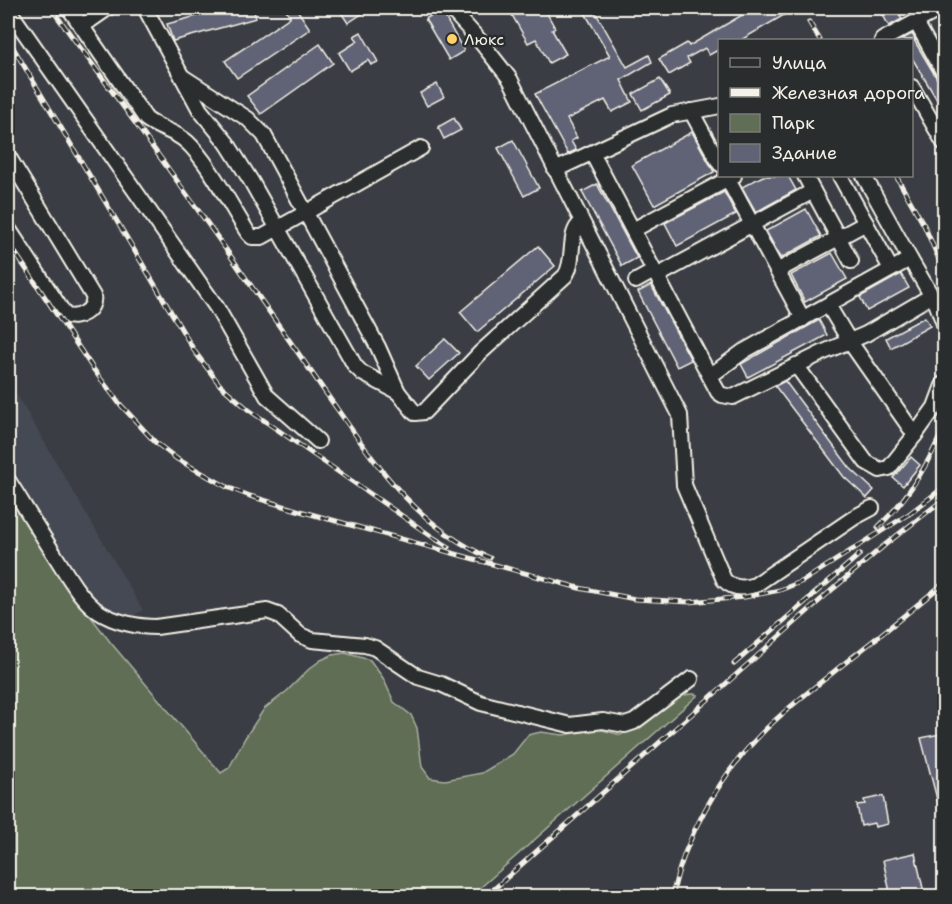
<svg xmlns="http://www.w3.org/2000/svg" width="952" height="904" font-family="'Shantell Sans',sans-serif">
<rect width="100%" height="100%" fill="#3a3d43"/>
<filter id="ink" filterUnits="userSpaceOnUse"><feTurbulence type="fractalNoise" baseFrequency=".0167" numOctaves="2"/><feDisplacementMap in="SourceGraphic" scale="12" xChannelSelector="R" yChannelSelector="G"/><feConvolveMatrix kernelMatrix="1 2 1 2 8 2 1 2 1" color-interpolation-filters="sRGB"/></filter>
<g filter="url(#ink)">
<polygon fill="#454852" points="8,380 143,610 130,618 93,600 8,462"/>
<path fill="#616e56" stroke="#aab09f" stroke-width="1.5" d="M8,492L65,583L111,643L221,773L229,768L245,738L264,709L287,691L309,669L321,660L332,655L345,653L370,660L383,678L394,702L411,715L417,728L422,767L430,778L445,780L482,773L513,754L528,735L541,732L563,735L599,729L621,735C637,724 679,688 698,695L471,896H8Z"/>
<g fill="#5f6375" stroke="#f4f1e8" stroke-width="1.5">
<polygon points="226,8 253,8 256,18 173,41 167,24"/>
<polygon points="285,8 296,8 310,29 237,78 225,61 290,17"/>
<polygon points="338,8 359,8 363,13 348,23"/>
<polygon points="508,8 544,8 555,28 552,30 566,54 549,63 536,39 528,43"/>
<polygon points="582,8 593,8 627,67 649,55 652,62 621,80 632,102 612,112 605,100 567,119 577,138 571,141 576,150 568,154 535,94 610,56"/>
<polygon points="754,8 796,8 741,40 720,40 720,49 709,55 705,48 687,58 690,63 669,75 659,59 687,43 689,46"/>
<polygon points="879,8 895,8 902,19 889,26"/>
<polygon points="441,10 464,51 449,60 425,19"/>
<polygon points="361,32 378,62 371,65 368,60 350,71 339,53 358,41 354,36"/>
<polygon points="912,34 916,40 914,40 945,92 945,113 912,58 912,40 900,40"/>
<polygon points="320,44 333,63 261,114 247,96"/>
<polygon points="660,79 670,95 642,110 633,94"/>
<polygon points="437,84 444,97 427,106 420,93"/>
<polygon points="454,118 461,130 444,139 438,127"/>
<polygon points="692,132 714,172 654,205 632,165"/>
<polygon points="513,140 539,188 524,196 498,148"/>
<polygon points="763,176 788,176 796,190 756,212 742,187"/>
<polygon points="597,184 637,258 622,266 582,192"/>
<polygon points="724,192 736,214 677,246 665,223"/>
<polygon points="806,209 821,236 781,258 766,231"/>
<polygon points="538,246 555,266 477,332 460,312"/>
<polygon points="832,253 847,279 805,302 791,275"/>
<polygon points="901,274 909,288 867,311 860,297"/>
<polygon points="651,285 691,360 677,367 638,292"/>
<polygon points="925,317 930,326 891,348 886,338"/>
<polygon points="819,320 827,335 748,377 741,364"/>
<polygon points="445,339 459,353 429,380 416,366"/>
<polygon points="785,381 850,468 874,490 867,498 844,477 775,386"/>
<polygon points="911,457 920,465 903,486 893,478"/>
<polygon points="945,733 945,817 942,818 921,738"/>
<polygon points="883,796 888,824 875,827 874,823 861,826 857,805 865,804 864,800"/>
<polygon points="915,853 925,897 891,897 883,860"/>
</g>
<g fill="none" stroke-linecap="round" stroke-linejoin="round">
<defs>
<g id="minor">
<path d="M69,8L146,119C159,129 175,131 187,142C208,161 232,208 248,233L252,237H262L421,148"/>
<path d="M145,8L200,110L227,143L251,181L355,366L362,373L398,392L415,413L424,412L480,353L565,276C576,261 567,233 581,223"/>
<path d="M450,8L480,41L510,79L680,415L684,485L724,580C733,589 744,589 755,585L855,517L872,508"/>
<polyline points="8,9 217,308 267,396 318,441"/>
<polyline points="916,22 944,73"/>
<polyline points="82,26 108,8"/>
<polyline points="882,40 942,8"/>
<polyline points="183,77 248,119 264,135 378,347 398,392"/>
<polyline points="912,87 944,143"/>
<polyline points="691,111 720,164"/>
<polyline points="592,153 718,392 722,395 733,397 824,352 866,334 931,296"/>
<path d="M8,156L93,296C96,310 77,321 65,315L8,228"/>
<polyline points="555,170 672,115 720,106"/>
<polyline points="726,176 803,319"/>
<polyline points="805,176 851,261"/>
<polyline points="840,176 891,269"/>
<polyline points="633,230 734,176"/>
<polyline points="910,259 937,305 944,324"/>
<polyline points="777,271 866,223"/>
<polyline points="657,276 813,191"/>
<polyline points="636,281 654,271"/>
<polyline points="828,305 850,342 915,435"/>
<polyline points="796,365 866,462 880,470 889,468 915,435 935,407 944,383"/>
<polyline points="710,376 744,351 910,259 864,176"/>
<path d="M8,480C23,504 38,529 54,554C67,574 79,598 99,612C114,622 138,627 156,627L267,611L278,615L300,635L312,640L365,645L375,648L418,677L441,684L481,703L570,725L603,721L625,725L634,722L691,679"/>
</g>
</defs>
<use href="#minor" stroke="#f4f1e8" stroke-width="18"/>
<use href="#minor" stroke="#2a2d2e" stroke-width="14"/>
<defs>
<g id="rail">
<path d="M51,8C112,91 173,174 232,258C262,302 293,345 323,389C371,456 411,524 490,558"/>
<polyline points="809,22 820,40"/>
<polyline points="8,39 195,352 220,385 249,410 434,538 449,547"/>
<polyline points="896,176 924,225 944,271"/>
<polyline points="8,242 94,370 119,403 155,442 177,459 227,487 250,496 307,513 579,588 635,599 689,602 745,597 780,590 803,581 915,510"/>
<polyline points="909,514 944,487"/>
<path d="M878,527C908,499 928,465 944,427"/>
<polyline points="734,664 860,554"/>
<polyline points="486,896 834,588 886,544 944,499"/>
<path d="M672,896C685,837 718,778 761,734C785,709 814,688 841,666C876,639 910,611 944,583"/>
</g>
</defs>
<use href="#rail" stroke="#f4f1e8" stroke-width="5"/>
<use href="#rail" stroke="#2a2d2e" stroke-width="3" stroke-dasharray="9" stroke-linecap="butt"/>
</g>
</g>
<circle fill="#ffd166" stroke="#2a2d2e" stroke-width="2" cx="452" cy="39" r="6"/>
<g text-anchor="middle" stroke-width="5" stroke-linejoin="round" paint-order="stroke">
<g font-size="16" fill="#f4f1e8" stroke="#2a2d2e" text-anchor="start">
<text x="464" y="45">Люкс</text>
</g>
</g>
<rect width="952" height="904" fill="none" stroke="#2a2d2e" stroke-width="30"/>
<rect x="15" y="15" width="922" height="874" fill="none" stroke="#f4f1e8" stroke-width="2" filter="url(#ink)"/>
<rect x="718" y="39" width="195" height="138" fill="#2a2d2e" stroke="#7b7b78" stroke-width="1.5"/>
<rect x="730" y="58" width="30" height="9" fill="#2a2d2e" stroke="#7b7b78" stroke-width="1.5"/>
<text x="772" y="69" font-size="18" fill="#f4f1e8">Улица</text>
<rect x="730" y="88" width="30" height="9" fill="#f4f1e8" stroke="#7b7b78" stroke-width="1.5"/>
<text x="772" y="99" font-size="18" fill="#f4f1e8">Железная дорога</text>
<rect x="730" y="114" width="30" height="18" fill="#616e56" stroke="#7b7b78" stroke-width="1.5"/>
<text x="772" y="129" font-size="18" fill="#f4f1e8">Парк</text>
<rect x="730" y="144" width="30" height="18" fill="#5f6375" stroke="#7b7b78" stroke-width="1.5"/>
<text x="772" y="159" font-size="18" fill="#f4f1e8">Здание</text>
</svg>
